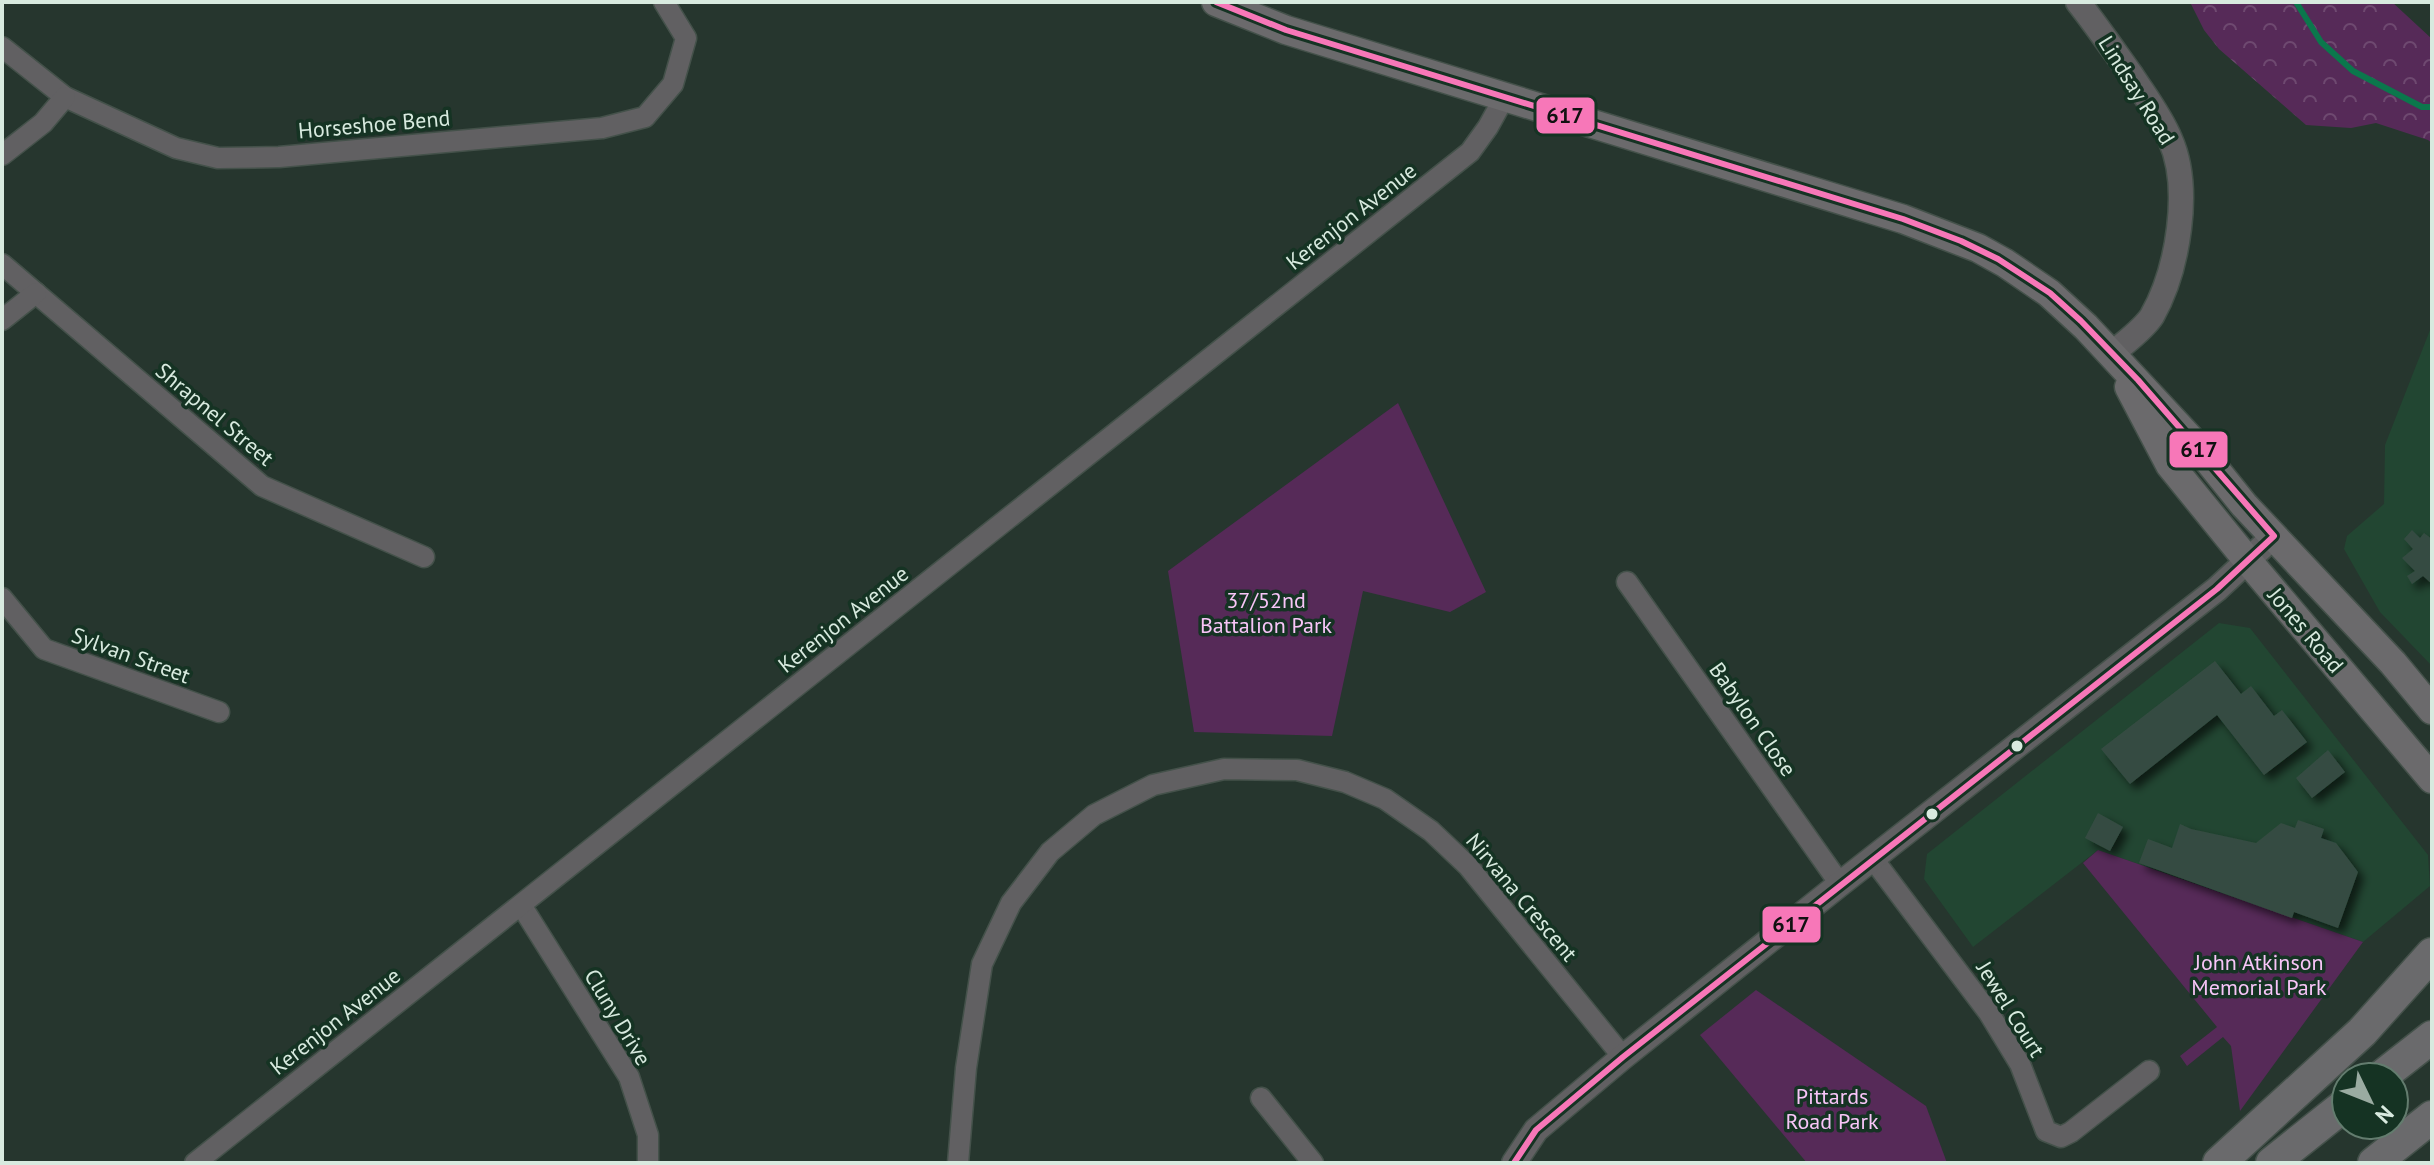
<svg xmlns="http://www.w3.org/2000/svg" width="2434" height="1165" font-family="'PT Sans',sans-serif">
<defs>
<pattern id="forest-crowns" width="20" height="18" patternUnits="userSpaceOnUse" patternTransform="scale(2)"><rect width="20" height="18" fill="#562a58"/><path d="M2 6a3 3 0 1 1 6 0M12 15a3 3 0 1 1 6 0" fill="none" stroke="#6e4970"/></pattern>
<filter id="shadow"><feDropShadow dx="6" dy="6" stdDeviation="4" flood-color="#0009"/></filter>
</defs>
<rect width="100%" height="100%" fill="#26362e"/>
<g fill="#224632">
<polygon points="2432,325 2432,666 2380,612 2344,549 2347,536 2384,504 2385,445"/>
<polygon points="2219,623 2250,628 2428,855 2430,886 2363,942 2098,850 1973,947 1924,879 1927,854"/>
</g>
<polygon fill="url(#forest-crowns)" points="2190,2 2392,2 2432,39 2432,143 2428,140 2376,123 2351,128 2306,125 2219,49 2204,30"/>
<g fill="#562a58">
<polygon points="1398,403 1486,592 1450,612 1363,591 1332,736 1194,732 1168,571"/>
<polygon points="2098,850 2363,942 2240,1111 2231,1046 2223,1037 2187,1066 2180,1056 2217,1027 2083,863"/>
<polygon points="1756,990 1926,1106 1947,1163 1807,1163 1700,1035"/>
</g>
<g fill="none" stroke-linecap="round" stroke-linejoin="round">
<polyline stroke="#0b774c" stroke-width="6" points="2296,2 2321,42 2353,71 2422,107 2432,107"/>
</g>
<g fill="#354c42" filter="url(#shadow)">
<polygon points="2412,530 2420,538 2424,533 2432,539 2432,584 2423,576 2412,584 2407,576 2415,571 2402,558 2413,549 2404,539"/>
<polygon points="2215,661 2241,694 2251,686 2274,716 2282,710 2307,742 2264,775 2217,715 2130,784 2101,749"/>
<polygon points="2328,750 2345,772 2312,798 2296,778"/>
<polygon points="2098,813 2123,827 2110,851 2085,838"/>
<polygon points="2298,820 2324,829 2321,838 2336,843 2358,872 2338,928 2294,912 2292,918 2139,863 2148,839 2172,848 2180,824 2191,829 2256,843 2281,823 2295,828"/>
</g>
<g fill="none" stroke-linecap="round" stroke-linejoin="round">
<defs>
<g id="minor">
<polyline points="2,47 65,97 176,148 218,158 279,157 602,128 645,117 673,84 686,38 664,2"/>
<polyline points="2,155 43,123 65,97"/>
<polyline points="2,264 262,486 424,557"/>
<polyline points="2,320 36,293"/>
<polyline points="1627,582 1840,884"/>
<polyline points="2,598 44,649 219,712"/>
<polyline points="1873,859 1989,1013 2020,1064 2046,1131 2061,1137 2071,1132 2149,1071"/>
<polyline points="521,905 629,1077 648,1135 648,1163"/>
<polyline points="1261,1098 1313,1163"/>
<polyline points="195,1163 1470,152 1488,127 1504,98"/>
<polyline points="958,1163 966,1068 982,964 1011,903 1050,852 1094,815 1153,785 1224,769 1297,770 1345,782 1385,799 1431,831 1468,866 1623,1057"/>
</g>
<g id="tertiary">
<path d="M2078,2C2097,26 2114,51 2132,76C2145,96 2161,117 2170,139C2192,188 2178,270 2152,316C2143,330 2124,343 2112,354"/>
<polyline points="1514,1163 1536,1130 1623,1057 1840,884 2217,589 2274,536"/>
</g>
<g id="secondary">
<polyline points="1216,2 1286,30 1903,219 1978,248 2005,263 2049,293 2086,327 2195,444 2244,505 2393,663 2432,710"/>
<polyline points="2129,387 2170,465 2248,561 2432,779"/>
</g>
<g id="trunk">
<polyline points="2381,1077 2432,1037"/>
<polyline points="2219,1163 2362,1032 2432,954"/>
<polyline points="2272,1163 2346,1104"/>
<polyline points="2374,1163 2432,1117"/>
</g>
</defs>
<use href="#minor" stroke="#44514a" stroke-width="23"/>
<use href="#tertiary" stroke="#44514a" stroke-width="27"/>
<use href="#secondary" stroke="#44514a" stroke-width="31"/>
<use href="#trunk" stroke="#44514a" stroke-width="35"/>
<use href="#minor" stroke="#616062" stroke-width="20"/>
<use href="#tertiary" stroke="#616062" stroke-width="24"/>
<use href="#secondary" stroke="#6b6a6c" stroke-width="28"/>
<use href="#trunk" stroke="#6a6a6c" stroke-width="32"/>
<defs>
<polyline id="bus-1" points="1216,2 1286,30 1903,219 1961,241 1998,259 2050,293 2081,321 2138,380 2274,536 2217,589 1623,1057 1536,1130 1514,1163"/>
</defs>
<use href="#bus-1" stroke="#153323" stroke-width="12"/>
<use href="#bus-1" stroke="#f777b8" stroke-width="6"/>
</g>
<g fill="#d8eadf" stroke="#153323" stroke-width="3">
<circle cx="2017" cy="746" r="7"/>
<circle cx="1932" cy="814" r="7"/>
</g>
<g text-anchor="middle" stroke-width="7" stroke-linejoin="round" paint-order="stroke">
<g font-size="22" fill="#d8eadf" stroke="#153323">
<text transform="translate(2137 90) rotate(58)" y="8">Lindsay Road</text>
<text transform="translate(374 124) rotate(-5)" y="8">Horseshoe Bend</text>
<text transform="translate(1351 216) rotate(-38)" y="8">Kerenjon Avenue</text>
<text transform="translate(215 414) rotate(40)" y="8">Shrapnel Street</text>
<text transform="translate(843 619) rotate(-38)" y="8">Kerenjon Avenue</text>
<text transform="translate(2306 630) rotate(50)" y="8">Jones Road</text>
<text transform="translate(131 655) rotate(20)" y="8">Sylvan Street</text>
<text transform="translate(1753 719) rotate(55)" y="8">Babylon Close</text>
<text transform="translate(1522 897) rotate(50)" y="8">Nirvana Crescent</text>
<text transform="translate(2011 1009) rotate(58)" y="8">Jewel Court</text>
<text transform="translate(618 1017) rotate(59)" y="8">Cluny Drive</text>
<text transform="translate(335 1021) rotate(-38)" y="8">Kerenjon Avenue</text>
</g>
<g font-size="22" fill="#f8c5f8" stroke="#153323">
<text x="1266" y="608">37/52nd<tspan x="1266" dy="25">Battalion Park</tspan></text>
<text x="2259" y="970">John Atkinson<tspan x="2259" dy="25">Memorial Park</tspan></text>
<text x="1832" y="1104">Pittards<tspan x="1832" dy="25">Road Park</tspan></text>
</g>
</g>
<g stroke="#153323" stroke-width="3">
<rect x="1535" y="96" width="61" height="39" rx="8" fill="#f777b8"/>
<rect x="2168" y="430" width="61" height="39" rx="8" fill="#f777b8"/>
<rect x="1761" y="905" width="61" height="39" rx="8" fill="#f777b8"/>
</g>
<g font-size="22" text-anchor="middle" font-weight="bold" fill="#111">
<text x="1565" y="123">617</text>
<text x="2199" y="457">617</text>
<text x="1791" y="932">617</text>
</g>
<rect width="2434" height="1165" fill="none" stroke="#d8eadf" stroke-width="8"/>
<g transform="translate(2370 1101) rotate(133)"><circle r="38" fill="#153323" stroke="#637c6e" stroke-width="2"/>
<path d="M0-6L14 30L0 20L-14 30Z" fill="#9aaba1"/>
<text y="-12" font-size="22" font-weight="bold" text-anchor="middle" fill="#d8eadf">N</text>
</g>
</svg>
